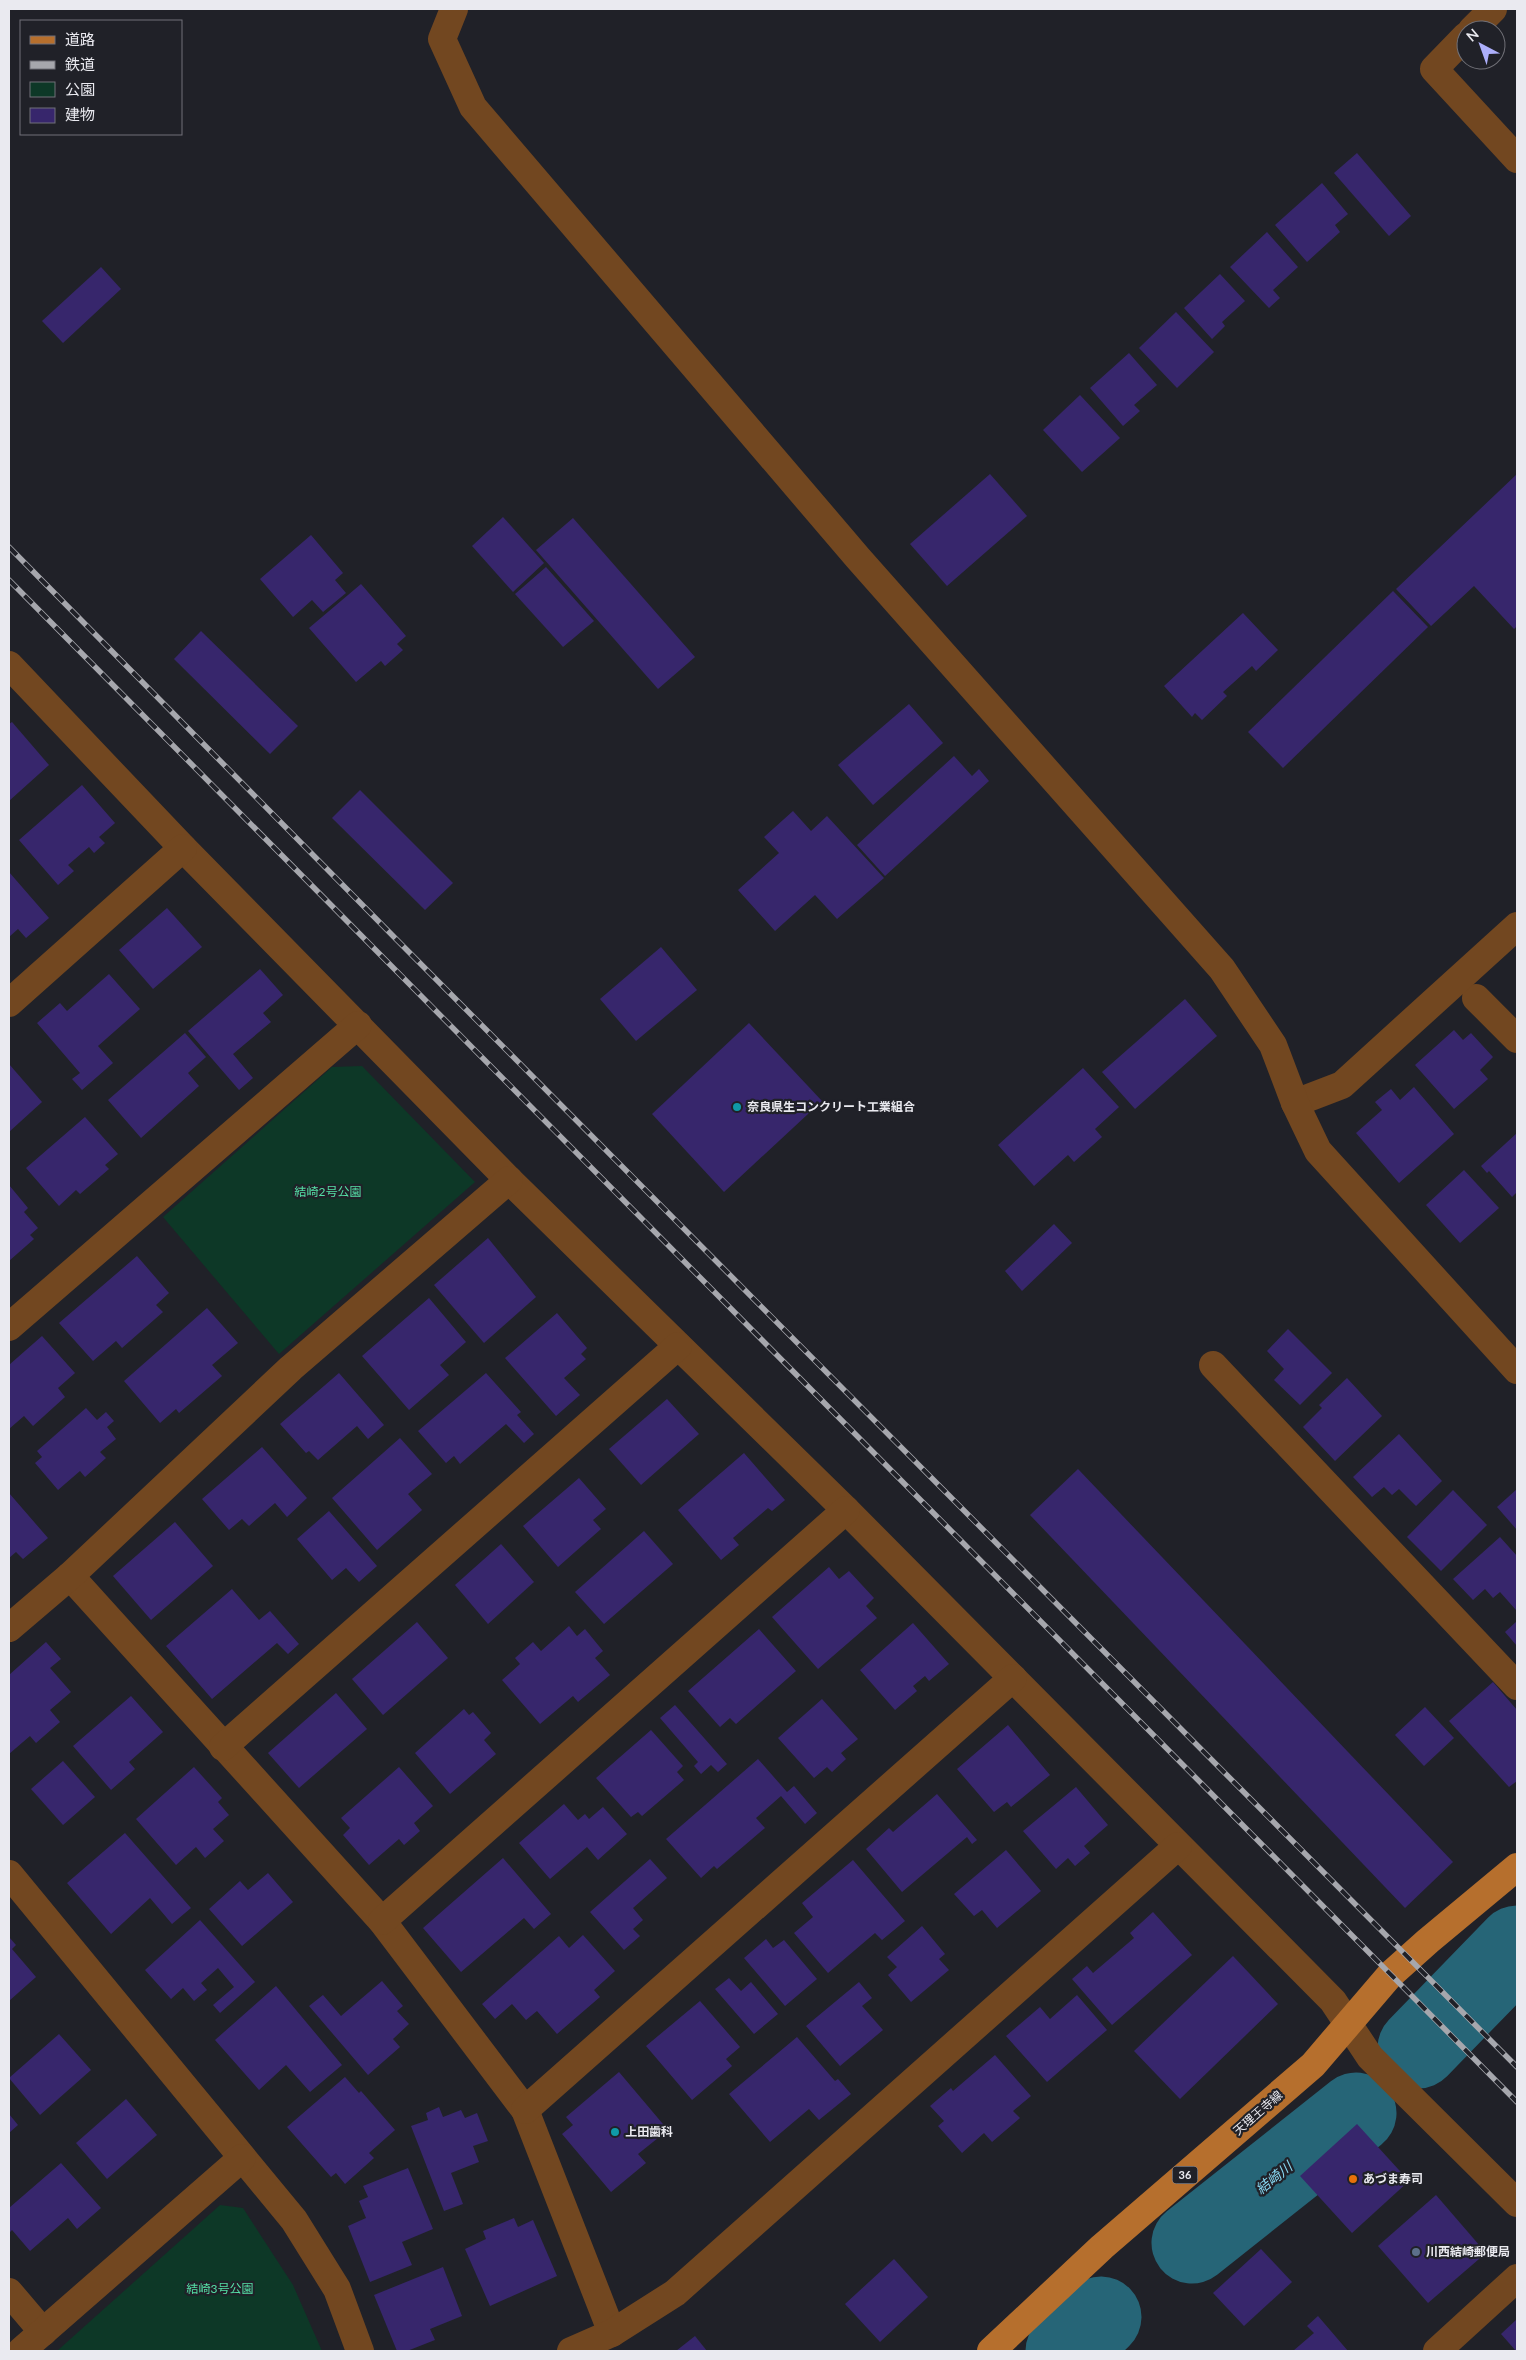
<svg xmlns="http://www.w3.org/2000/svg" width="1526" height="2360" font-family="Lato,'Noto Sans JP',sans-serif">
<rect width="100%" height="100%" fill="#202128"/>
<g fill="#0d3827">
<polygon points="362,1066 475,1182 279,1354 163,1217 332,1067"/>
<polygon points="220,2205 243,2208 293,2285 322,2351 57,2351"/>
</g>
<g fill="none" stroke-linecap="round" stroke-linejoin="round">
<g stroke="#266577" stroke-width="81">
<polyline points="1418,2048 1517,1946"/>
<polyline points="1192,2243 1356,2113"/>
<polyline points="1066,2351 1101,2317"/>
</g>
</g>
<g fill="#37266c">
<polygon points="1357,153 1411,216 1389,236 1334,173"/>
<polygon points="1322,183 1348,214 1335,225 1340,232 1307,262 1275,225"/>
<polygon points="1267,232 1298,267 1273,290 1280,298 1269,308 1230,267"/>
<polygon points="101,267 121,289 63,343 42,321"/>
<polygon points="1220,274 1245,301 1222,322 1225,326 1212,339 1184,308"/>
<polygon points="1176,312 1214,352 1177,388 1139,348"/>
<polygon points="1129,353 1157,385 1134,405 1140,411 1123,426 1090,388"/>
<polygon points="1080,395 1120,438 1082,472 1043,430"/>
<polygon points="990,474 1027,516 947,586 910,544"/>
<polygon points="1517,474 1517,626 1514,629 1474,586 1431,626 1396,589"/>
<polygon points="503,517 544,563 513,592 472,546"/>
<polygon points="573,518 695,657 658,689 536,550"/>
<polygon points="311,535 343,573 335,580 346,593 323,612 312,600 293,617 260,579"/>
<polygon points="546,567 594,621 563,647 515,594"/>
<polygon points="361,584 406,636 397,644 403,650 385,666 381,661 356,682 309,628"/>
<polygon points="1393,591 1428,627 1283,768 1248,732"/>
<polygon points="1243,613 1278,650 1256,671 1252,666 1223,692 1227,696 1202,720 1195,713 1192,717 1164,686"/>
<polygon points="201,631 298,726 270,754 174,659"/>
<polygon points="909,704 943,743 873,805 838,765"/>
<polygon points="12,722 49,765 9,801 9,724"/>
<polygon points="954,756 972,776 979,769 989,781 885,876 857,845"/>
<polygon points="82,785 115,823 99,837 105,843 94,853 89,847 68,865 74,871 58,885 19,840"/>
<polygon points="360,790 453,883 425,910 332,818"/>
<polygon points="793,811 811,831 827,816 884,878 837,919 815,895 775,931 738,890 779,853 764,837"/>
<polygon points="9,872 49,918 26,938 18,929 9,937"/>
<polygon points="167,908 202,947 153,989 119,950"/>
<polygon points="661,947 697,990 636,1041 600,999"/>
<polygon points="260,969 283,995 263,1013 271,1022 233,1054 253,1078 239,1090 188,1031"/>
<polygon points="109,974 140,1009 98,1046 113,1063 82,1090 72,1079 80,1073 37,1023 60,1003 67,1011"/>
<polygon points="1185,999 1217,1036 1135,1109 1102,1072"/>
<polygon points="749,1023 822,1101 724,1192 652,1114"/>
<polygon points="1454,1030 1463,1040 1471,1033 1493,1057 1480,1070 1488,1079 1454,1109 1415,1065"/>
<polygon points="185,1033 206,1057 188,1073 199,1086 141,1138 108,1100"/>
<polygon points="9,1064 42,1102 9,1132"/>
<polygon points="1083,1068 1119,1107 1095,1129 1102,1137 1074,1162 1068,1155 1034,1186 998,1145"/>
<polygon points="1414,1087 1454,1134 1399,1183 1356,1133 1382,1110 1375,1102 1391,1089 1400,1100"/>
<polygon points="85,1117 118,1154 105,1165 109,1169 80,1194 76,1190 59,1206 26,1168"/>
<polygon points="1517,1133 1517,1192 1512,1197 1489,1171 1487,1173 1481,1166"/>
<polygon points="1464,1170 1499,1208 1460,1243 1426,1205"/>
<polygon points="9,1185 28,1208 24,1212 38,1228 30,1235 34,1239 9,1261"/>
<polygon points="1054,1224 1072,1243 1022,1291 1005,1271"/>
<polygon points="488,1238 536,1297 484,1343 434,1285"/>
<polygon points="137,1256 169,1293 156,1305 163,1312 122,1348 116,1341 93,1361 59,1323"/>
<polygon points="429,1298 466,1342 440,1365 449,1375 409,1410 362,1356"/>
<polygon points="207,1308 238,1343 212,1365 222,1376 179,1413 176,1409 160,1423 124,1381"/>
<polygon points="557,1313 587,1348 581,1354 586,1359 564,1378 580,1395 556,1416 505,1358"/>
<polygon points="1288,1329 1332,1373 1300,1405 1274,1380 1284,1369 1267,1351"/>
<polygon points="42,1336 75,1373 58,1388 65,1397 33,1426 24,1416 9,1429 9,1365"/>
<polygon points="339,1373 384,1425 368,1439 357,1426 318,1460 309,1451 306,1453 280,1424"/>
<polygon points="486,1373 521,1412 517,1415 534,1434 524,1443 506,1424 460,1464 454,1456 446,1463 418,1431"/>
<polygon points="1347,1378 1382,1416 1335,1461 1303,1427 1322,1408 1319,1405"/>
<polygon points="667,1399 699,1434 641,1485 609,1449"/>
<polygon points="86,1408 97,1420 106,1412 114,1421 107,1427 116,1439 100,1452 106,1458 85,1477 80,1471 58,1490 35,1463 42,1457 37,1451"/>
<polygon points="1399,1434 1442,1481 1416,1506 1399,1489 1392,1495 1384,1487 1372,1497 1353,1477"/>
<polygon points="400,1438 432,1474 408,1494 422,1510 377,1550 332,1498"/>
<polygon points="262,1447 307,1498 287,1517 275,1503 249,1526 242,1519 229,1530 202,1499"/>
<polygon points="744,1453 785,1500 772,1511 768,1508 733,1538 739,1545 721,1560 678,1510"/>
<polygon points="1078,1469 1453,1862 1405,1908 1030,1515"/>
<polygon points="579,1478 606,1509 593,1520 601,1529 558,1567 523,1526"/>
<polygon points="1517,1489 1517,1530 1497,1507"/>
<polygon points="1453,1490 1487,1525 1441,1571 1407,1537"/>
<polygon points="9,1493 48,1538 23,1559 16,1552 9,1558"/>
<polygon points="329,1511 377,1566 359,1582 346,1568 332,1580 297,1539"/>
<polygon points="175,1522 213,1566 151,1620 113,1576"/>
<polygon points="644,1531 673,1564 604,1624 575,1592"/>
<polygon points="1500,1537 1517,1556 1516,1610 1500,1592 1493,1598 1485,1589 1473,1600 1453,1579"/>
<polygon points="501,1544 534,1582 488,1624 455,1585"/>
<polygon points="829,1567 839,1579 849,1571 874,1598 866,1606 877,1618 818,1669 772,1617"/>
<polygon points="232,1589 259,1620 270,1611 299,1644 288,1654 277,1643 212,1699 166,1646"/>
<polygon points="1517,1621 1517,1646 1505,1632"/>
<polygon points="417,1622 448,1658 383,1715 352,1679"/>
<polygon points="913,1623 949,1664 929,1681 925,1676 913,1686 917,1691 895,1710 860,1670"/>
<polygon points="569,1626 577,1636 585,1629 603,1651 595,1658 610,1675 578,1702 573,1696 540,1724 502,1680 520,1664 515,1658 533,1642 541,1651"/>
<polygon points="759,1629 796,1671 736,1724 730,1718 720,1727 688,1691"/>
<polygon points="46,1642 61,1659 50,1668 71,1692 50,1710 60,1722 36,1743 30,1736 9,1754 9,1675"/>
<polygon points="1493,1682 1517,1710 1517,1781 1509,1787 1449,1721"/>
<polygon points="336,1693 367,1729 299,1788 268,1753"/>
<polygon points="131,1696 163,1732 129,1762 135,1769 111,1790 73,1746"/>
<polygon points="822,1699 858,1739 841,1753 846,1759 832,1772 827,1767 814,1778 778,1738"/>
<polygon points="675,1705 727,1764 718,1772 711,1765 701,1774 694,1766 698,1762 660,1718"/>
<polygon points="1425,1707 1454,1738 1424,1766 1395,1735"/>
<polygon points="464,1709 469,1715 473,1712 491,1733 484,1740 496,1754 450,1794 415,1753"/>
<polygon points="1008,1725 1050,1775 1011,1807 1007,1802 994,1812 957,1769"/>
<polygon points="651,1730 683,1766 677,1772 684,1780 642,1816 638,1812 631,1817 596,1778"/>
<polygon points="758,1759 787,1792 794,1786 817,1813 805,1824 781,1796 756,1818 765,1828 717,1869 714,1866 701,1878 666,1839"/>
<polygon points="63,1761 95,1797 63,1825 31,1789"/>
<polygon points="194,1767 222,1798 218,1802 229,1815 213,1829 224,1841 205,1858 196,1847 176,1865 136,1819"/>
<polygon points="399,1767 433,1806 414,1823 420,1831 404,1845 399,1839 369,1865 343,1835 350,1828 341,1818"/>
<polygon points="1076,1787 1108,1825 1084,1846 1090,1853 1075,1866 1068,1858 1056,1869 1023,1831"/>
<polygon points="937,1794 977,1840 972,1844 967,1837 902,1892 866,1849 889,1828 893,1832"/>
<polygon points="564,1804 578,1820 585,1814 589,1819 603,1807 627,1834 598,1860 587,1847 550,1879 519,1843"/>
<polygon points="125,1833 191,1908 172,1924 150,1898 111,1934 67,1883"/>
<polygon points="1006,1850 1041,1891 997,1928 982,1910 974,1916 954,1894"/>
<polygon points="503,1858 551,1914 534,1929 524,1918 461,1972 423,1928"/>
<polygon points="650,1859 667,1878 633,1908 643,1920 633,1929 640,1936 624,1950 590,1912"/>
<polygon points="853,1860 905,1921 882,1940 875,1933 828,1973 794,1933 813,1917 802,1903"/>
<polygon points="268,1873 293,1902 242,1946 209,1909 240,1881 248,1890"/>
<polygon points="1153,1912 1192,1955 1112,2025 1072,1979 1087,1966 1093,1973 1134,1938 1130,1933"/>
<polygon points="200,1920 255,1982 220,2013 213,2005 234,1987 218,1968 201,1983 207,1990 194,2001 183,1988 171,1999 145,1970"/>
<polygon points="922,1926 945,1954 939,1959 949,1970 911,2002 888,1975 897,1967 887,1957"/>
<polygon points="583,1935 615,1971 594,1990 600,1997 557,2034 537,2011 526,2020 512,2004 495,2019 482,2004 559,1936 569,1948"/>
<polygon points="9,1937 16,1945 12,1949 36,1977 9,2001"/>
<polygon points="766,1939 773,1948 784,1940 817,1979 785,2006 744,1958"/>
<polygon points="1233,1956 1278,2004 1180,2099 1134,2051"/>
<polygon points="729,1978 741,1991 751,1982 778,2014 754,2034 715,1989"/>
<polygon points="382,1981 403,2006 397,2011 409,2024 393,2039 400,2047 368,2075 309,2006 323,1995 341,2016"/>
<polygon points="859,1982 872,1998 862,2006 883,2030 840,2066 806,2026"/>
<polygon points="276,1986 342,2065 310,2092 286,2065 259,2090 215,2040"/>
<polygon points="1077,1995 1107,2030 1047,2082 1006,2036 1040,2007 1050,2019"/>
<polygon points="700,2001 740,2047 726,2059 732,2066 692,2100 646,2046"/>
<polygon points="59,2034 91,2070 40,2115 9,2078"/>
<polygon points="797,2037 835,2081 838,2079 851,2094 819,2120 809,2109 770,2142 729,2094"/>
<polygon points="995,2055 1031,2096 1013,2111 1020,2118 992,2142 984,2133 962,2153 938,2126 944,2121 930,2106 951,2088 953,2091"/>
<polygon points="619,2072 668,2130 638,2154 646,2163 611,2192 562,2134 573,2125 566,2117"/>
<polygon points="345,2077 359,2093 361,2091 395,2130 369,2153 374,2158 345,2184 336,2173 331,2177 287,2127"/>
<polygon points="126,2099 157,2135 107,2179 76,2143"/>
<polygon points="439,2107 443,2117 461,2110 465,2118 477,2113 488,2141 473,2146 479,2162 451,2173 463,2204 444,2211 411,2126 428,2120 426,2113"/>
<polygon points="9,2114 18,2125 9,2133"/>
<polygon points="1357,2124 1409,2181 1352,2233 1300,2176"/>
<polygon points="61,2163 101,2208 77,2229 68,2218 30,2251 12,2230 9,2233 9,2208"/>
<polygon points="408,2168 433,2229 402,2242 412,2265 370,2282 348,2226 366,2218 359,2201 368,2197 363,2186"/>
<polygon points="1436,2195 1486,2253 1428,2303 1378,2246"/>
<polygon points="514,2218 518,2227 533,2220 557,2276 490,2306 465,2249 486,2239 483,2231"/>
<polygon points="1261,2249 1292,2282 1244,2326 1213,2293"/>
<polygon points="894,2259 928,2297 880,2342 845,2304"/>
<polygon points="443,2267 462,2316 430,2329 435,2340 407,2351 397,2351 374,2295"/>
<polygon points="1318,2316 1348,2351 1293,2351 1314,2333 1307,2326"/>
<polygon points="1517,2319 1517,2351 1516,2351 1501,2334"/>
<polygon points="695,2336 707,2351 676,2351"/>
</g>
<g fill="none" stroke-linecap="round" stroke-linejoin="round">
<g stroke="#724720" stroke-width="28">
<polyline points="1472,30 1493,9"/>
<polyline points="1466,36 1434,69 1517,159"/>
<polyline points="9,665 183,848 509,1180 846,1510 1333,2001 1370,2057 1517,2203"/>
<polyline points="1476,998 1517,1039"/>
<polyline points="9,1003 183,848"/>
<polyline points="1295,1103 1342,1085 1517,926"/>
<polyline points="9,1327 358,1025"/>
<polyline points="1213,1365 1517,1686"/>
<polyline points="70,1576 382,1921 525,2110 612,2333"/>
<polyline points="9,1628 70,1576 291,1368 509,1180"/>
<polyline points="223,1747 678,1346"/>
<polyline points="9,1874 294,2220 337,2289 360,2351"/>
<polyline points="382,1921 846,1510"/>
<polyline points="525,2110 1013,1678"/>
<polyline points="9,2292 43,2332"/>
<polyline points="21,2351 242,2158"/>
<polyline points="571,2351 612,2333 675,2293 1178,1846"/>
<polyline points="1437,2351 1517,2278"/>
</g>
<polyline stroke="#724720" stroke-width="28" points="454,9 442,39 473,107 858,558 1222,969 1273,1045 1295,1103 1318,1151 1517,1370"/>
<polyline stroke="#b66f2d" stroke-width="28" points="991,2351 1102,2247 1313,2065 1390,1975 1428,1941 1517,1867"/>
<defs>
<g id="rail">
<polyline points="9,547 397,940 1517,2067"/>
<polyline points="9,580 1517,2102"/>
</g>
</defs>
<use href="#rail" stroke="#a6a7ad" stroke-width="5.5"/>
<use href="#rail" stroke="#202128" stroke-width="4" stroke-dasharray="11" stroke-linecap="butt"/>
</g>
<g fill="#0f9aa8" stroke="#202128" stroke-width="2">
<circle cx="737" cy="1107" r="5"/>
<circle cx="615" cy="2132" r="5"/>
</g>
<circle fill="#e8710a" stroke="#202128" stroke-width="2" cx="1353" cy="2179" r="5"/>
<circle fill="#5c6f8a" stroke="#202128" stroke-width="2" cx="1416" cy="2252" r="5"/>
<g text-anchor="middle" stroke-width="4.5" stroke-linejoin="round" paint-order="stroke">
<rect fill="#202128" stroke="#adaeb4" stroke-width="1" x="1172.5" y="2166.5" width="25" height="17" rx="4"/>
<g font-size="11" font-weight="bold" fill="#eaeaf0">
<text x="1185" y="2179">36</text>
</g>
<g font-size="12" font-weight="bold" fill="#eaeaf0" stroke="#202128" text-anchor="start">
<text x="747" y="1111">奈良県生コンクリート工業組合</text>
<text x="625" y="2136">上田歯科</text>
<text x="1363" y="2183">あづま寿司</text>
<text x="1426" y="2256">川西結崎郵便局</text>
</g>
<g font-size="12" fill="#55e0a7" stroke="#202128">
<text x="328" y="1196">結崎2号公園</text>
<text x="220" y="2293">結崎3号公園</text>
</g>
<g font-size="12" fill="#eaeaf0" stroke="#202128">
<text transform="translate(1258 2113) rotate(-41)" y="4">天理王寺線</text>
</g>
<g font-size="14" font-style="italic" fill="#89dbf5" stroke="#202128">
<text transform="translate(1274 2178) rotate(-39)" y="5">結崎川</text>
</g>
</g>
<rect width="1526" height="2360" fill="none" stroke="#eaeaf0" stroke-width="20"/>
<rect x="20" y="20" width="162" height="115" fill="#202128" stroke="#717178"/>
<rect x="30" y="36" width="25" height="8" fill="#b66f2d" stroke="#717178"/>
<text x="65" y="45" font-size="15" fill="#eaeaf0">道路</text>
<rect x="30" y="61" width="25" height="8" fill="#a6a7ad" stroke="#717178"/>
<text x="65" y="70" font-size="15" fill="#eaeaf0">鉄道</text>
<rect x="30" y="82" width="25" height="15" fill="#0d3827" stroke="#717178"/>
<text x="65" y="95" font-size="15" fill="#eaeaf0">公園</text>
<rect x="30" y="108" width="25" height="15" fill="#37266c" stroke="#717178"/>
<text x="65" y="120" font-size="15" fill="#eaeaf0">建物</text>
<g transform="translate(1481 45) rotate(319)"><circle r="24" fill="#202128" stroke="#717178"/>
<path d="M0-4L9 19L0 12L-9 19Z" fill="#adaffb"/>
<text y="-8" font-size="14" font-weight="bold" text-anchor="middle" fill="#eaeaf0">N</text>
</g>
</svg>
